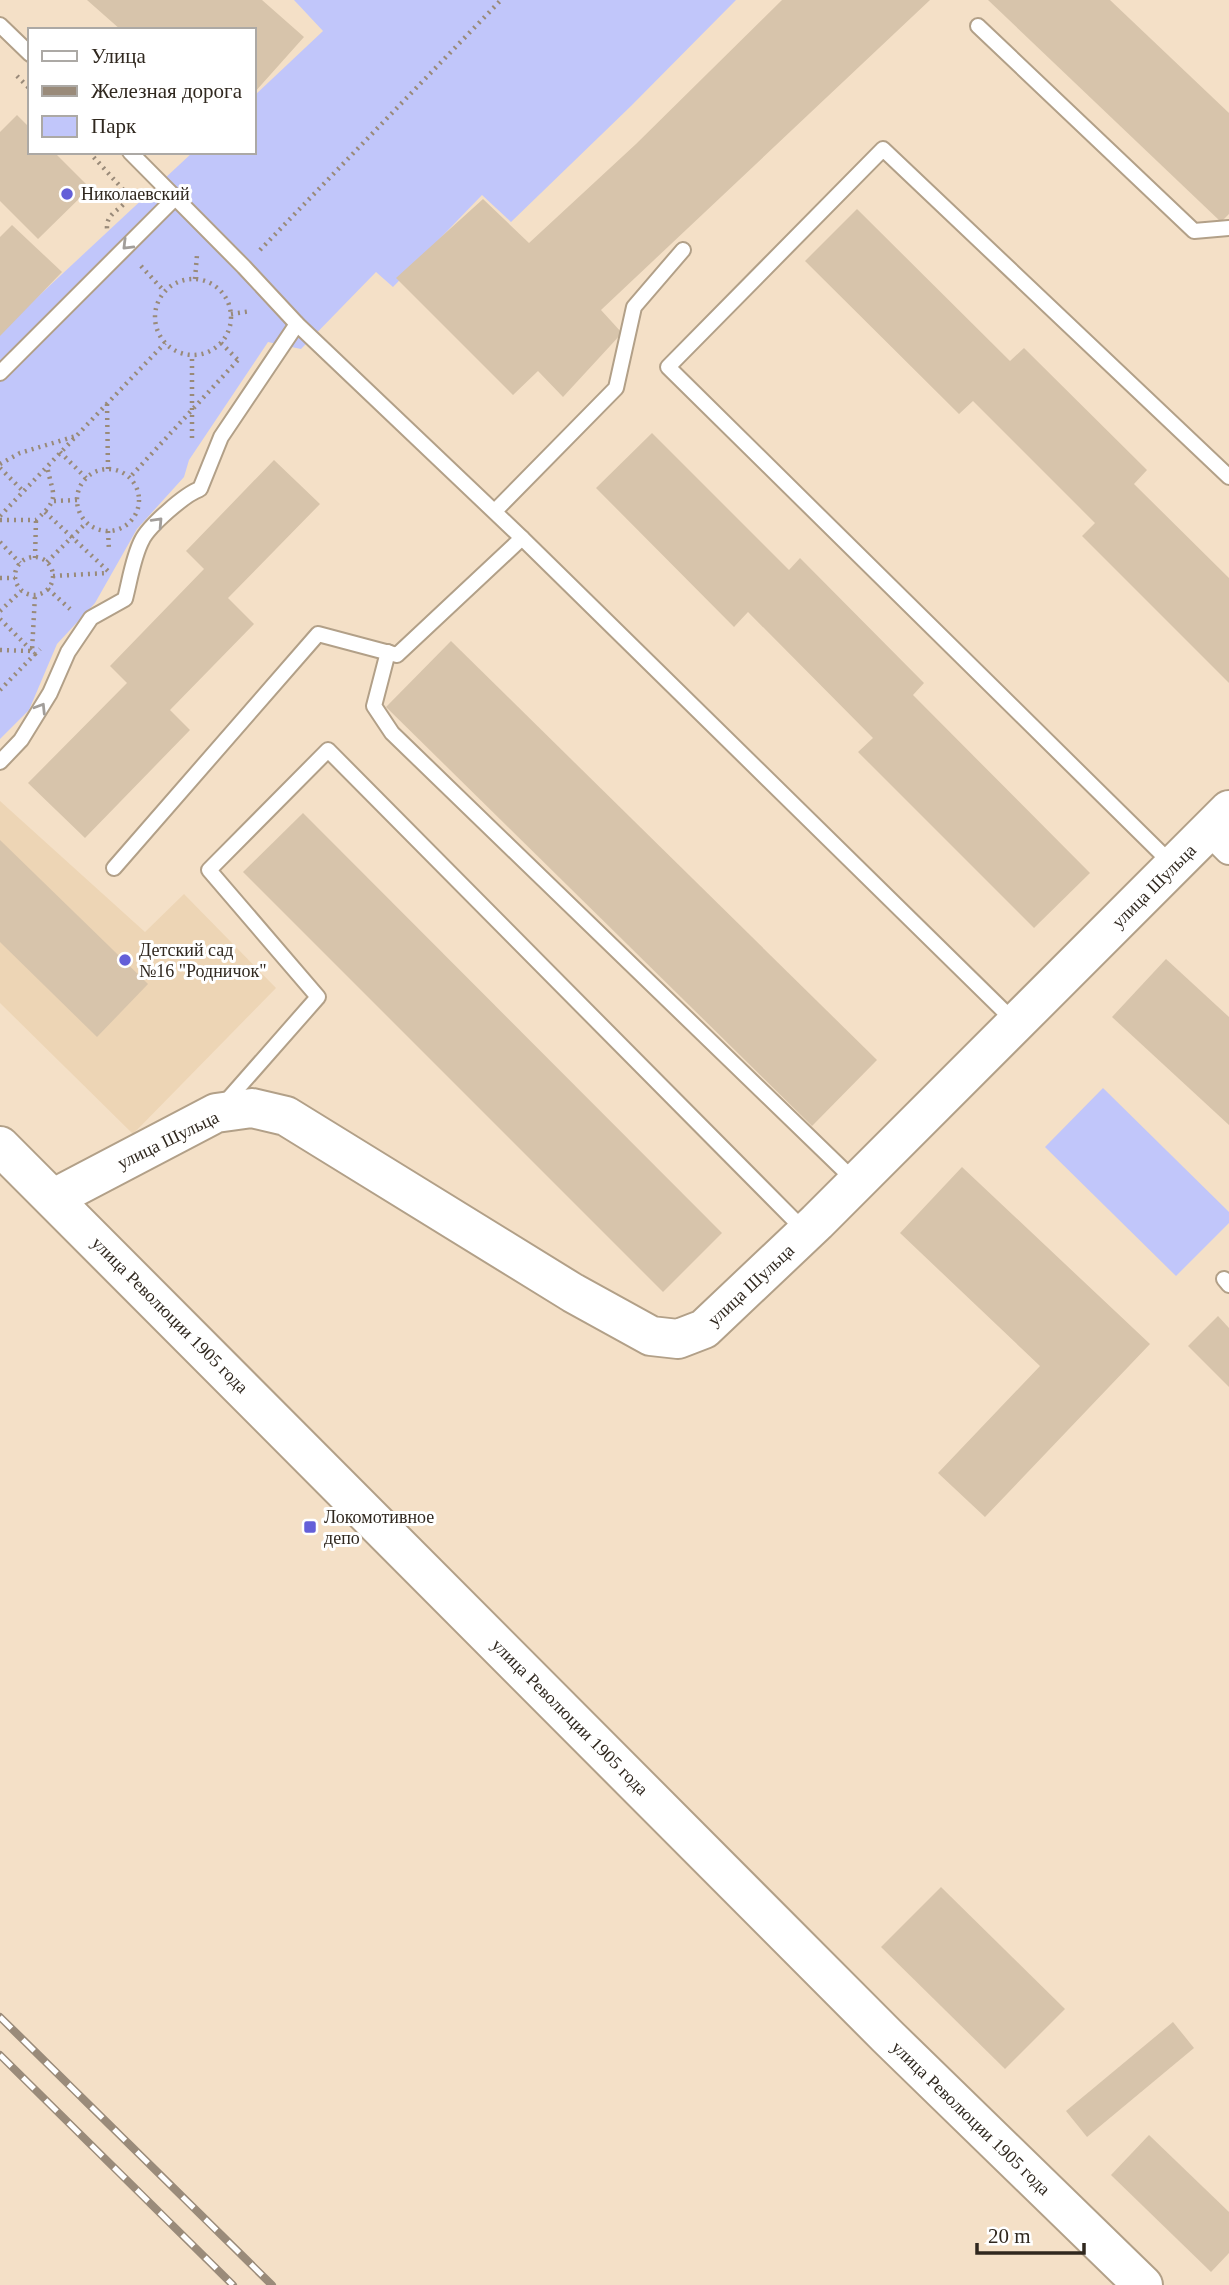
<svg xmlns="http://www.w3.org/2000/svg" width="1229" height="2285" font-family="Georgia,serif">
<rect width="100%" height="100%" fill="#f4e0c7"/>
<polygon fill="#edd5b5" points="0,801 145,932 184,894 276,988 133,1134 0,1003"/>
<g fill="#c1c6fa">
<polygon points="294,0 736,0 631,106 511,222 482,195 393,287 376,272 301,349 268,342 189,460 184,477 137,529 95,603 57,644 29,710 0,739 0,332 193,152 254,152 254,96 323,31"/>
<polygon points="1103,1088 1229,1212 1229,1223 1176,1276 1045,1147"/>
</g>
<g fill="#d7c4ab">
<polygon points="87,0 262,0 304,37 254,93 254,30 121,30"/>
<polygon points="782,0 930,0 601,310 622,333 563,397 538,371 513,395 396,278 483,199 529,243 636,144"/>
<polygon points="988,0 1110,0 1229,113 1229,214 1221,222"/>
<polygon points="17,115 30,128 30,152 54,152 90,188 38,239 0,201 0,132"/>
<polygon points="857,209 1010,361 1024,348 1147,470 1134,484 1229,578 1229,683 1082,536 1095,523 973,401 959,414 805,261"/>
<polygon points="12,225 62,272 0,336 0,237"/>
<polygon points="652,433 789,570 800,558 924,683 913,695 1090,873 1034,928 858,752 873,738 748,612 734,627 596,488"/>
<polygon points="274,460 320,504 228,598 254,624 170,710 190,730 85,838 28,783 127,683 110,666 204,569 186,551"/>
<polygon points="451,641 877,1060 812,1126 386,707"/>
<polygon points="303,813 722,1233 663,1292 243,872"/>
<polygon points="0,840 148,984 97,1037 0,942"/>
<polygon points="1166,959 1229,1017 1229,1125 1112,1017"/>
<polygon points="962,1167 1150,1344 985,1517 938,1473 1040,1366 900,1233"/>
<polygon points="1218,1316 1229,1328 1229,1387 1188,1346"/>
<polygon points="941,1887 1065,2009 1005,2069 881,1947"/>
<polygon points="1173,2022 1194,2048 1087,2137 1066,2111"/>
<polygon points="1149,2135 1229,2212 1229,2253 1211,2272 1111,2175"/>
</g>
<g fill="none" stroke-linecap="round" stroke-linejoin="round">
<defs>
<g id="lane">
<polyline points="0,25 30,54"/>
<polyline points="978,26 1194,231 1229,228"/>
<polyline points="130,152 244,267 297,324 522,538 1015,1022"/>
<polyline points="0,373 176,197"/>
<polyline points="495,511 616,388 634,307 683,250"/>
<polyline points="388,652 374,706 392,733 856,1182"/>
<path d="M0,762L21,740L50,693L68,652L91,618L125,599C130,580 133,557 142,540C149,526 185,494 200,489L221,437L297,324"/>
<polyline points="1174,866 668,367 883,149 1229,477"/>
<polyline points="114,868 318,634 397,655 522,538"/>
<polyline points="223,1105 318,997 209,870 328,750 805,1231"/>
<polyline points="1224,1279 1229,1285"/>
</g>
<polyline id="street" points="1209,830 1229,850"/>
<g id="secondary">
<polyline points="0,1146 888,2037 1143,2285"/>
<polyline points="54,1198 216,1113 252,1108 286,1116 573,1293 651,1336 678,1339 704,1329 817,1222 1229,810"/>
</g>
</defs>
<use href="#lane" stroke="#b2a088" stroke-width="18"/>
<use href="#street" stroke="#b2a088" stroke-width="32"/>
<use href="#secondary" stroke="#b2a088" stroke-width="42"/>
<g stroke="#998a79" stroke-width="4.5" stroke-dasharray="2 5" stroke-linecap="butt">
<polyline points="17,76 30,89"/>
<path d="M89,152L129,196C123,211 106,211 107,229"/>
<polyline points="260,250 501,0"/>
<polyline points="141,266 164,291"/>
<circle cx="193" cy="317" r="38"/>
<polyline points="195,279 197,255"/>
<polyline points="231,314 251,311"/>
<polyline points="221,343 240,362"/>
<polyline points="107,404 108,469"/>
<polyline points="192,438 192,355"/>
<polyline points="60,452 86,478"/>
<polyline points="0,464 20,453 76,436"/>
<polyline points="0,468 23,491"/>
<circle cx="108" cy="500" r="31"/>
<polyline points="132,475 238,360"/>
<polyline points="54,501 77,500"/>
<polyline points="45,512 108,571"/>
<polyline points="0,516 165,343"/>
<path d="M0,520H36C61,497 53,497 47,466"/>
<polyline points="108,531 109,551"/>
<polyline points="0,542 20,563"/>
<circle cx="34" cy="576" r="19"/>
<polyline points="35,558 36,520"/>
<polyline points="47,562 86,523"/>
<polyline points="53,576 108,573"/>
<polyline points="0,578 15,578"/>
<polyline points="48,589 70,609"/>
<polyline points="0,611 21,591"/>
<polyline points="0,619 35,654 40,649"/>
<polyline points="0,650 32,651 35,595"/>
<polyline points="0,690 35,654"/>
</g>
<use href="#lane" stroke="#fff" stroke-width="14"/>
<use href="#street" stroke="#fff" stroke-width="28"/>
<use href="#secondary" stroke="#fff" stroke-width="38"/>
<defs>
<g id="rail">
<polyline points="0,2017 272,2285"/>
<polyline points="0,2055 233,2285"/>
</g>
</defs>
<use href="#rail" stroke="#9a8b7a" stroke-width="8"/>
<use href="#rail" stroke="#fff" stroke-width="5" stroke-dasharray="16" stroke-linecap="butt"/>
</g>
<defs><path id="oneway-chevron" d="M-2-3.5L2.5 0L-2 3.5" fill="none" stroke-width="1.6" stroke-linecap="round" stroke-linejoin="round" transform="scale(1.75)"/></defs>
<g stroke="#a29e9a">
<use href="#oneway-chevron" transform="translate(127 245) rotate(135)"/>
<use href="#oneway-chevron" transform="translate(158 522) rotate(-47)"/>
<use href="#oneway-chevron" transform="translate(41 708) rotate(-58)"/>
</g>
<g fill="#645fd8" stroke="#fff" stroke-width="2.5">
<circle cx="67" cy="194" r="7"/>
<circle cx="125" cy="960" r="7"/>
<rect x="303" y="1520" width="14" height="14" rx="3.5"/>
</g>
<g text-anchor="middle" stroke-width="6" stroke-linejoin="round" paint-order="stroke">
<g font-size="18" fill="#30281f" stroke="#fff" text-anchor="start">
<text x="81" y="200">Николаевский</text>
<text x="139" y="956">Детский сад<tspan x="139" dy="21">№16 "Родничок"</tspan></text>
<text x="324" y="1523">Локомотивное<tspan x="324" dy="21">депо</tspan></text>
</g>
<g font-size="18" fill="#30281f" stroke="#fff">
<text transform="translate(1154 886) rotate(-45)" y="6">улица Шульца</text>
<text transform="translate(168 1140) rotate(-26)" y="6">улица Шульца</text>
<text transform="translate(751 1285) rotate(-43)" y="6">улица Шульца</text>
<text transform="translate(170 1315) rotate(45)" y="6">улица Революции 1905 года</text>
<text transform="translate(570 1717) rotate(45)" y="6">улица Революции 1905 года</text>
<text transform="translate(971 2118) rotate(44)" y="6">улица Революции 1905 года</text>
</g>
</g>
<rect x="28" y="28" width="228" height="126" fill="#ffffff" stroke="#aca9a5" stroke-width="2"/>
<rect x="42" y="51" width="35" height="10" fill="#ffffff" stroke="#aca9a5" stroke-width="2"/>
<text x="91" y="63" font-size="21" fill="#30281f">Улица</text>
<rect x="42" y="86" width="35" height="10" fill="#9a8b7a" stroke="#aca9a5" stroke-width="2"/>
<text x="91" y="98" font-size="21" fill="#30281f">Железная дорога</text>
<rect x="42" y="116" width="35" height="21" fill="#c1c6fa" stroke="#aca9a5" stroke-width="2"/>
<text x="91" y="133" font-size="21" fill="#30281f">Парк</text>
<path d="M977 2243v10h107v-10" fill="none" stroke="#30281f" stroke-width="3.5"/>
<text x="988" y="2243" font-size="21" fill="#30281f" stroke="#ffffff" stroke-width="5" paint-order="stroke">20 m</text>
</svg>
